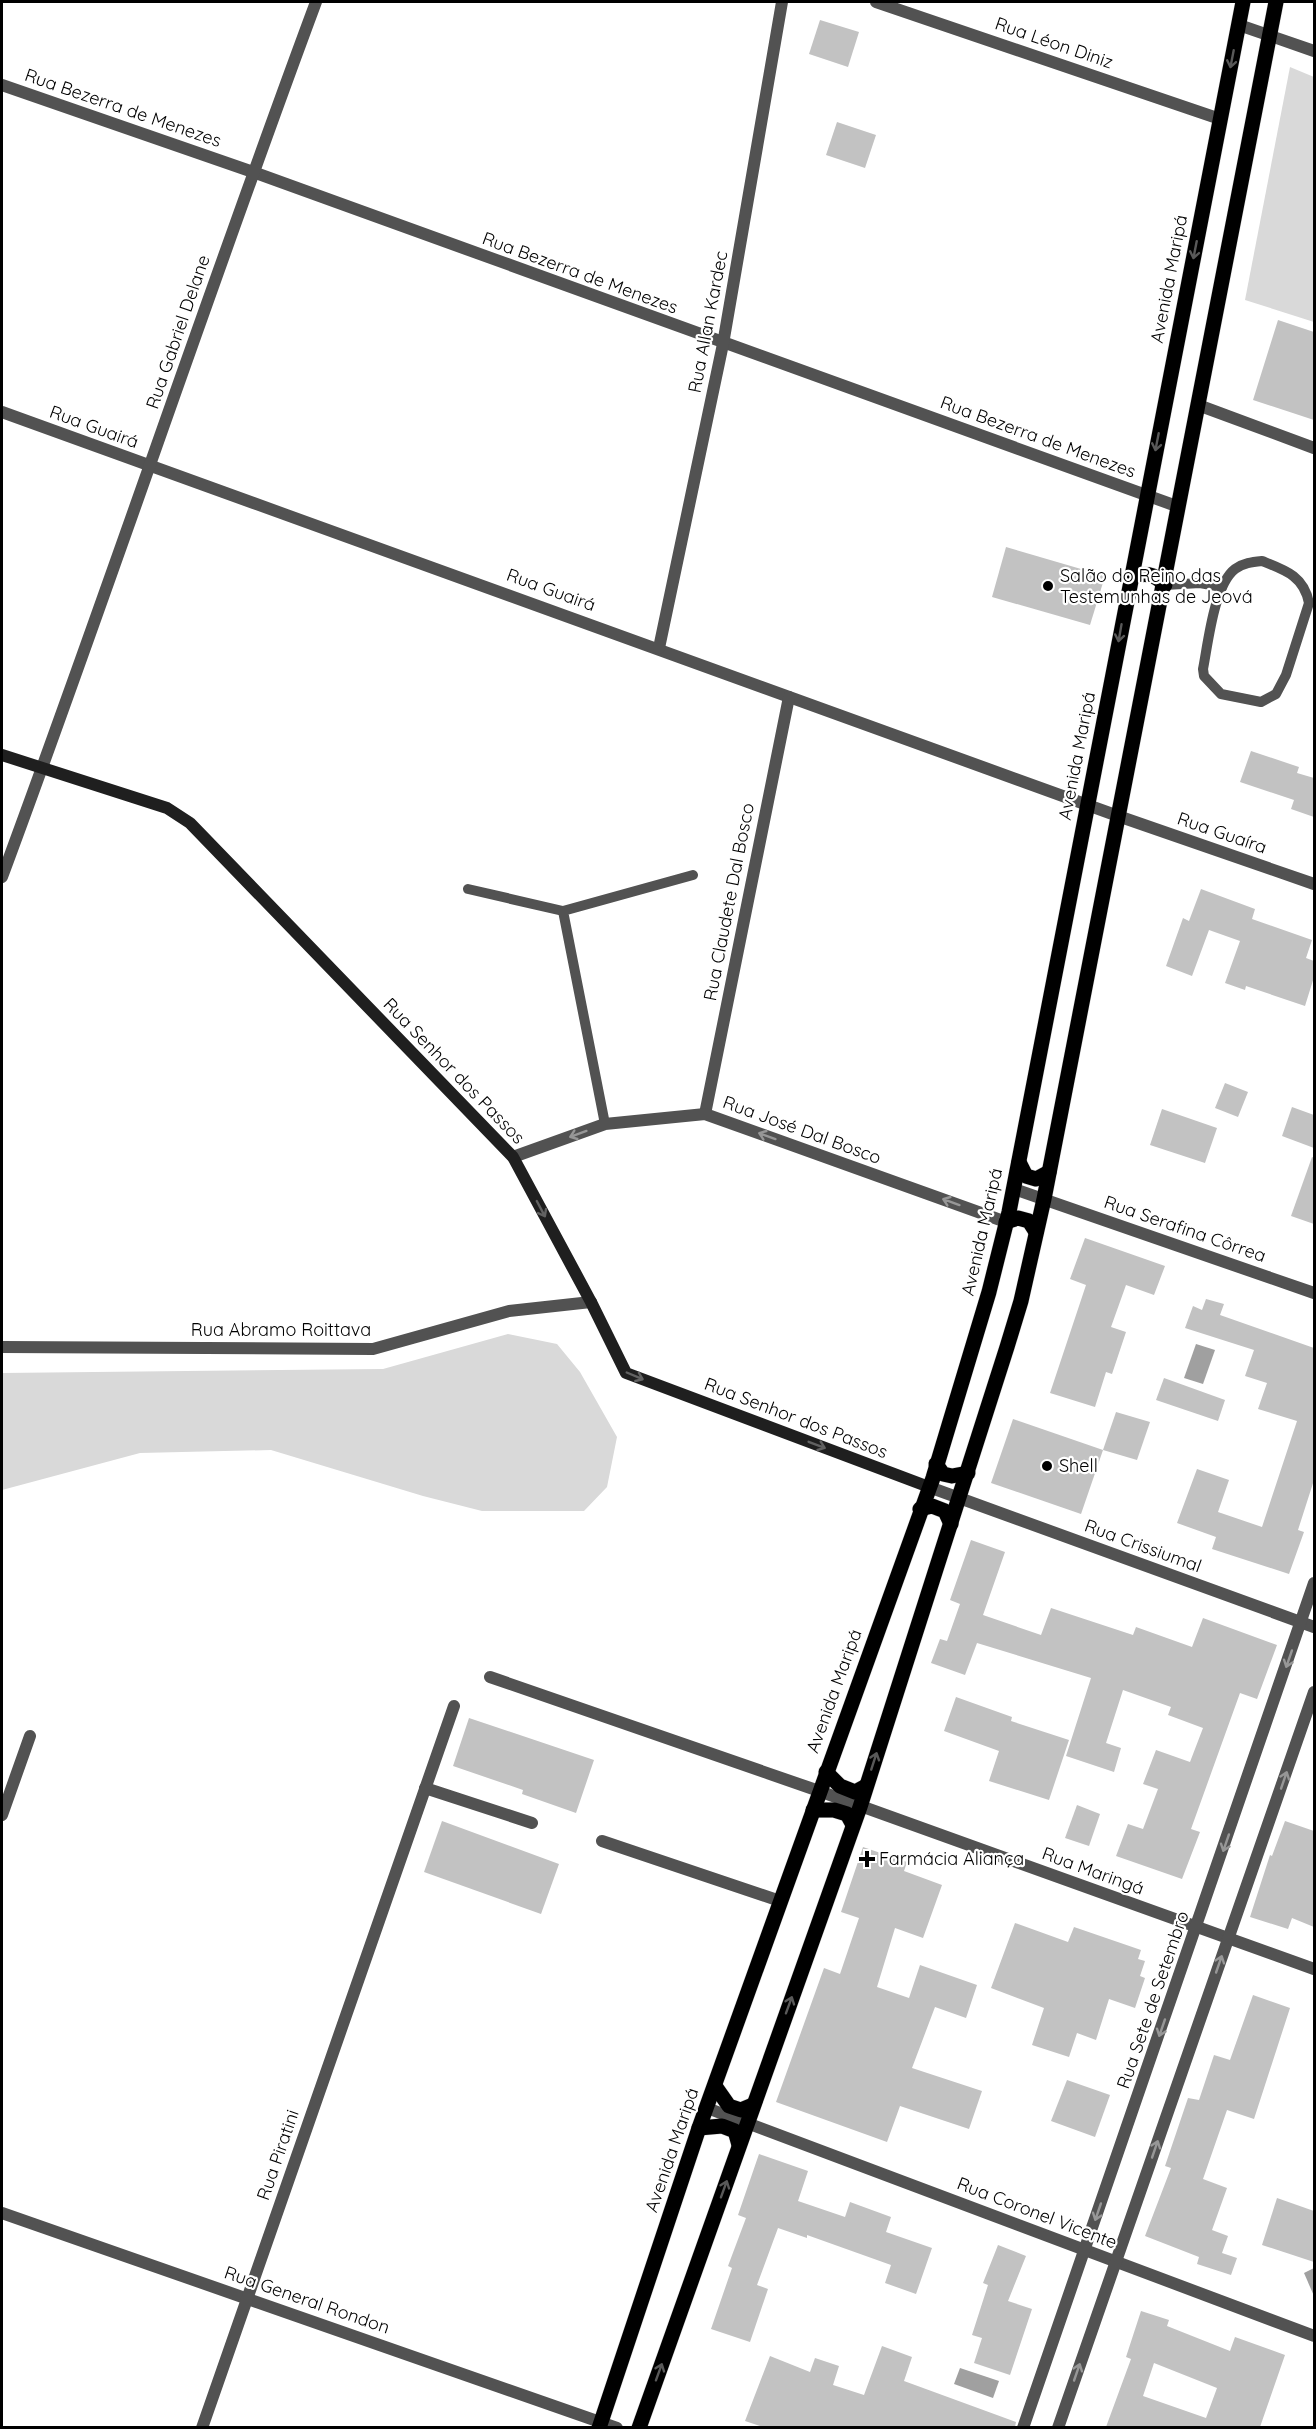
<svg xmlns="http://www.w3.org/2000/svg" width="1316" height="2429" font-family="Quicksand,sans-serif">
<rect width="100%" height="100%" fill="#fff"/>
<g fill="#d9d9d9">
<polygon points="1290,67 1314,77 1314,322 1245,300"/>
<polygon points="508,1334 557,1344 580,1372 617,1437 607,1487 584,1511 482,1511 423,1496 271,1450 140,1453 2,1490 2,1373 383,1369"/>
</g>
<g fill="#a0a0a0">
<polygon points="1196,1344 1215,1350 1203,1384 1184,1378"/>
<polygon points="1314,2268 1314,2296 1304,2273"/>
<polygon points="960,2368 999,2381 993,2398 954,2384"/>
</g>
<g fill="#c2c2c2" fill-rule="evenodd">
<polygon points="820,20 859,32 848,67 809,54"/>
<polygon points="837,122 876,135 865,168 826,155"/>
<polygon points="1278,320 1314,332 1314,420 1253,400"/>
<polygon points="1006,547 1105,576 1090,625 992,597"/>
<polygon points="1251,751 1299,767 1297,773 1314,778 1314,817 1291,809 1294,800 1240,782"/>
<polygon points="1201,889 1255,909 1252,919 1312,940 1306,958 1314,961 1314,977 1305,1006 1246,986 1245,990 1225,983 1240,941 1209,930 1192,976 1166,966 1183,918 1189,921"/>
<polygon points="1225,1083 1248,1092 1238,1117 1215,1108"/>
<polygon points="1292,1107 1314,1115 1314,1148 1282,1136"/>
<polygon points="1162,1109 1217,1128 1205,1163 1150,1145"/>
<polygon points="1312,1157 1314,1158 1314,1224 1291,1216"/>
<polygon points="1085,1238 1165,1266 1154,1295 1126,1285 1111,1327 1126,1332 1112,1374 1106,1372 1095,1407 1050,1393 1086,1285 1070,1279"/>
<polygon points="1206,1299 1224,1304 1220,1315 1314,1348 1314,1480 1298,1530 1304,1532 1289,1574 1212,1549 1216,1537 1177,1523 1197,1469 1229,1480 1218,1512 1262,1527 1297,1421 1258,1409 1267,1383 1245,1376 1254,1350 1185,1328 1193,1306 1202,1310"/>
<polygon points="1164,1378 1225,1400 1218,1421 1156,1400"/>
<polygon points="1116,1412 1150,1422 1137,1460 1103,1450"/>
<polygon points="1013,1419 1103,1450 1081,1514 991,1483"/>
<polygon points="971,1540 1005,1552 983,1615 1041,1635 1051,1608 1133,1635 1136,1627 1192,1647 1203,1618 1277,1645 1257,1699 1240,1693 1191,1829 1200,1832 1182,1879 1116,1856 1128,1824 1143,1829 1158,1789 1143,1784 1156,1750 1190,1762 1203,1728 1168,1715 1171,1707 1123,1690 1106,1743 1121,1748 1114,1772 1066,1756 1091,1678 977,1643 965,1675 931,1663 940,1639 947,1641 960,1604 950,1600"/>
<polygon points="956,1697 1012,1717 1011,1721 1069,1740 1049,1800 989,1781 999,1751 944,1731"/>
<polygon points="469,1718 594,1760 576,1813 522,1794 523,1790 453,1766"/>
<polygon points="1077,1805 1100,1814 1089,1846 1065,1838"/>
<polygon points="442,1821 559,1864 541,1914 424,1872"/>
<polygon points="1285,1821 1314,1831 1314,1927 1292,1918 1288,1929 1250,1917 1270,1855 1272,1856"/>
<polygon points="863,1847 907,1862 904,1871 942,1885 923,1938 895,1928 877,1987 909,1998 920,1965 977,1985 966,2018 935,2007 912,2068 982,2091 969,2129 900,2106 887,2142 776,2102 824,1968 840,1974 859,1918 841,1912"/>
<polygon points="1015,1923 1068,1942 1074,1927 1141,1950 1138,1959 1145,1961 1140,1976 1145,1978 1135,2008 1109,1999 1096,2040 1077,2033 1069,2057 1032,2045 1044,2008 991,1988"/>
<polygon points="1253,1995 1290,2008 1254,2119 1227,2110 1203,2179 1227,2188 1212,2230 1228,2236 1222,2253 1237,2258 1231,2275 1197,2264 1199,2257 1145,2236 1171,2168 1165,2166 1188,2098 1199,2100 1214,2055 1230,2060"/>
<polygon points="1067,2080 1110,2095 1095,2137 1051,2121"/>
<polygon points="759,2154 808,2171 798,2201 845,2217 850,2202 891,2217 886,2232 932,2248 916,2294 885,2283 891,2265 807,2235 807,2238 778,2228 757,2285 768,2289 750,2342 711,2329 732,2268 728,2266 746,2218 738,2215"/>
<polygon points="1277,2198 1314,2211 1314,2262 1262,2245"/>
<polygon points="998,2245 1026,2256 1008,2301 1032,2309 1010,2375 974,2363 982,2338 972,2335 988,2285 983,2283"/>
<path d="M1141,2311L1169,2320L1167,2326L1230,2351L1235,2337L1285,2355L1260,2427H1106L1131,2359L1126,2357ZM1154,2363L1217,2388L1206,2418L1143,2396Z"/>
<polygon points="882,2346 912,2357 904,2381 1016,2422 1015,2427 763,2427 745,2421 770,2356 810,2372 815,2358 839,2366 833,2385 864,2395"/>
</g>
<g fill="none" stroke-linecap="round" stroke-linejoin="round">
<defs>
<g id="primary">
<path d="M1130,578C1144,572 1154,573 1165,585"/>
<polyline points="1019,1162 1026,1176 1036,1179 1049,1172"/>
<polyline points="1006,1222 1018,1218 1029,1221 1036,1232"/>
<polyline points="936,1464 943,1474 952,1476 968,1473"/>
<polyline points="920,1509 932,1506 945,1511 951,1524"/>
<polyline points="826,1772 840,1786 855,1792 866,1786"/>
<polyline points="813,1810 834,1810 847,1814 853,1825"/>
<polyline points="715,2086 729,2106 741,2110 753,2105"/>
<polyline points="699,2128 722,2126 735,2131 739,2145"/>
<polyline points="599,2428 699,2128 933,1478 989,1292 1009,1212 1243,2"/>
<polyline points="639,2428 860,1807 1007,1347 1021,1301 1044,1199 1276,2"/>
</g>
</defs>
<use href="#primary" stroke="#dbdbdb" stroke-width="16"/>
<g stroke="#525252" stroke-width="10">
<path d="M1262,561C1285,570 1304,576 1309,603L1286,675L1276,694L1261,702L1221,694L1204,676L1203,669C1208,644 1214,585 1235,569C1243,563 1252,562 1262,561Z"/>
<polyline points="1165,585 1200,583 1222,587"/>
<polyline points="468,889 563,911"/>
<polyline points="605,1124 563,911 693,875"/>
</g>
<g stroke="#525252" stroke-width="12">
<polyline points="876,2 1220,119"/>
<polyline points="1239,25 1314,51"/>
<polyline points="2,85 253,172 1179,507"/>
<polyline points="1198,405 1314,448"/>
<polyline points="2,412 1118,816 1314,884"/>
<polyline points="659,648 723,344 782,2"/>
<path d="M2,877C110,586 208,292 316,2"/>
<polyline points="705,1114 789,697"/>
<polyline points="513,1157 605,1124 705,1114 1006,1222"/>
<polyline points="1014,1189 1314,1293"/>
<polyline points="2,1347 373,1349 509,1311 591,1302"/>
<polyline points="929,1487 1314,1627"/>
<polyline points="490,1677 819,1791 1314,1969"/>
<polyline points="425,1788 532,1823"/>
<polyline points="2,1815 30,1736"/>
<polyline points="602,1841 780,1901"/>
<polyline points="707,2108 1314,2336"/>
<polyline points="2,2213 617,2428"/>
<polyline points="202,2428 454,1706"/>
<polyline points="1023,2428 1314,1583"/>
<polyline points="1058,2428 1314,1692"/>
</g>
<polyline stroke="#1f1f1f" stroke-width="12" points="2,755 167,808 190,823 513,1157 591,1302 626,1373 929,1487"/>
<use href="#primary" stroke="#000" stroke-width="15"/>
</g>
<defs><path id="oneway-shaft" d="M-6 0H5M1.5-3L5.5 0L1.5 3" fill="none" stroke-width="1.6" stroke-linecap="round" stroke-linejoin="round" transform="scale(1.5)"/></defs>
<g stroke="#595959">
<use href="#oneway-shaft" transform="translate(1232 59) rotate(101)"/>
<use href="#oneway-shaft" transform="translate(1195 250) rotate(101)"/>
<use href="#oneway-shaft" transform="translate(1157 442) rotate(101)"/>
<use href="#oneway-shaft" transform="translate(1120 633) rotate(100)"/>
<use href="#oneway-shaft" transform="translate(874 1761) rotate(-72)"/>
<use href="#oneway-shaft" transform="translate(789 2005) rotate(-70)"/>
<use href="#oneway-shaft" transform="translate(724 2189) rotate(-70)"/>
<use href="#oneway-shaft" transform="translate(659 2372) rotate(-70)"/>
</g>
<g stroke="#979797">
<use href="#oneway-shaft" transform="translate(578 1134) rotate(160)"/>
<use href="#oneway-shaft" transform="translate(767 1136) rotate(-160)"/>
<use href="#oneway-shaft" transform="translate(951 1202) rotate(-160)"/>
<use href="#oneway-shaft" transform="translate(1289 1659) rotate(109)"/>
<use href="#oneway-shaft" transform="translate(1284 1780) rotate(-71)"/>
<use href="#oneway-shaft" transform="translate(1226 1843) rotate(109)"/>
<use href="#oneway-shaft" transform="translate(1219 1964) rotate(-71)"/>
<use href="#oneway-shaft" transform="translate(1162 2028) rotate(109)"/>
<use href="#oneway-shaft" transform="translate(1155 2149) rotate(-71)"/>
<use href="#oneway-shaft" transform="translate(1098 2212) rotate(109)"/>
<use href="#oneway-shaft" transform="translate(1077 2372) rotate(-71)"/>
</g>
<g stroke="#626262">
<use href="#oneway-shaft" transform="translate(541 1209) rotate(62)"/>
<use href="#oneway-shaft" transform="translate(635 1376) rotate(23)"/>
<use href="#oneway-shaft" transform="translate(817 1445) rotate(21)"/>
</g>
<g fill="#000" stroke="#fff" stroke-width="2">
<circle cx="1048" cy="586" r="6"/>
<circle cx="1047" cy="1466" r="6"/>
<path d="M864 1850h6v6h6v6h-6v6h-6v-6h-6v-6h6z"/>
</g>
<g text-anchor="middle" stroke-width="4.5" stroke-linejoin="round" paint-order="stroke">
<g font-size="18" fill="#000" stroke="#fff">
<text transform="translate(1054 43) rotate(19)" y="6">Rua Léon Diniz</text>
<text transform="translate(123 108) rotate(19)" y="6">Rua Bezerra de Menezes</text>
<text transform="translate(580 273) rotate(20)" y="6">Rua Bezerra de Menezes</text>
<text transform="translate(1169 279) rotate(-79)" y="6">Avenida Maripá</text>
<text transform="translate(708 322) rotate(-79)" y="6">Rua Allan Kardec</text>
<text transform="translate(178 332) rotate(-71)" y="6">Rua Gabriel Delane</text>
<text transform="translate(94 427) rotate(20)" y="6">Rua Guairá</text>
<text transform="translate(1038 437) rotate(20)" y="6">Rua Bezerra de Menezes</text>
<text transform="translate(551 590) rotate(20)" y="6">Rua Guairá</text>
<text transform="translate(1077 756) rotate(-79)" y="6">Avenida Maripá</text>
<text transform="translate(1222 833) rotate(19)" y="6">Rua Guaíra</text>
<text transform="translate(729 902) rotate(-79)" y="6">Rua Claudete Dal Bosco</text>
<text transform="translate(454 1071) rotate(46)" y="6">Rua Senhor dos Passos</text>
<text transform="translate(802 1130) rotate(20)" y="6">Rua José Dal Bosco</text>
<text transform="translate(1185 1229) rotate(19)" y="6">Rua Serafina Côrrea</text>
<text transform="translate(982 1232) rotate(-77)" y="6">Avenida Maripá</text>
<text x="281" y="1336">Rua Abramo Roittava</text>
<text transform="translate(796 1418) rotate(21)" y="6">Rua Senhor dos Passos</text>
<text transform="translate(1143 1546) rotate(20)" y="6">Rua Crissiumal</text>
<text transform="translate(834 1691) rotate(-70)" y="6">Avenida Maripá</text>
<text transform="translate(1093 1871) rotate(20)" y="6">Rua Maringá</text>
<text transform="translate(1153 2000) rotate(-71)" y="6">Rua Sete de Setembro</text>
<text transform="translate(672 2150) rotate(-71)" y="6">Avenida Maripá</text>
<text transform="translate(278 2155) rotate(-71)" y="6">Rua Piratini</text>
<text transform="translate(1037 2213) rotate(21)" y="6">Rua Coronel Vicente</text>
<text transform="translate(307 2300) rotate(19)" y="6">Rua General Rondon</text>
</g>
<g font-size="18" fill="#000" stroke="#fff" text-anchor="start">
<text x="1060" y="582">Salão do Reino das<tspan x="1060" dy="21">Testemunhas de Jeová</tspan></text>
<text x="1059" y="1472">Shell</text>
<text x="879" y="1865">Farmácia Aliança</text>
</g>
</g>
<rect width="1316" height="2429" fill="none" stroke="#000000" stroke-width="6"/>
</svg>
